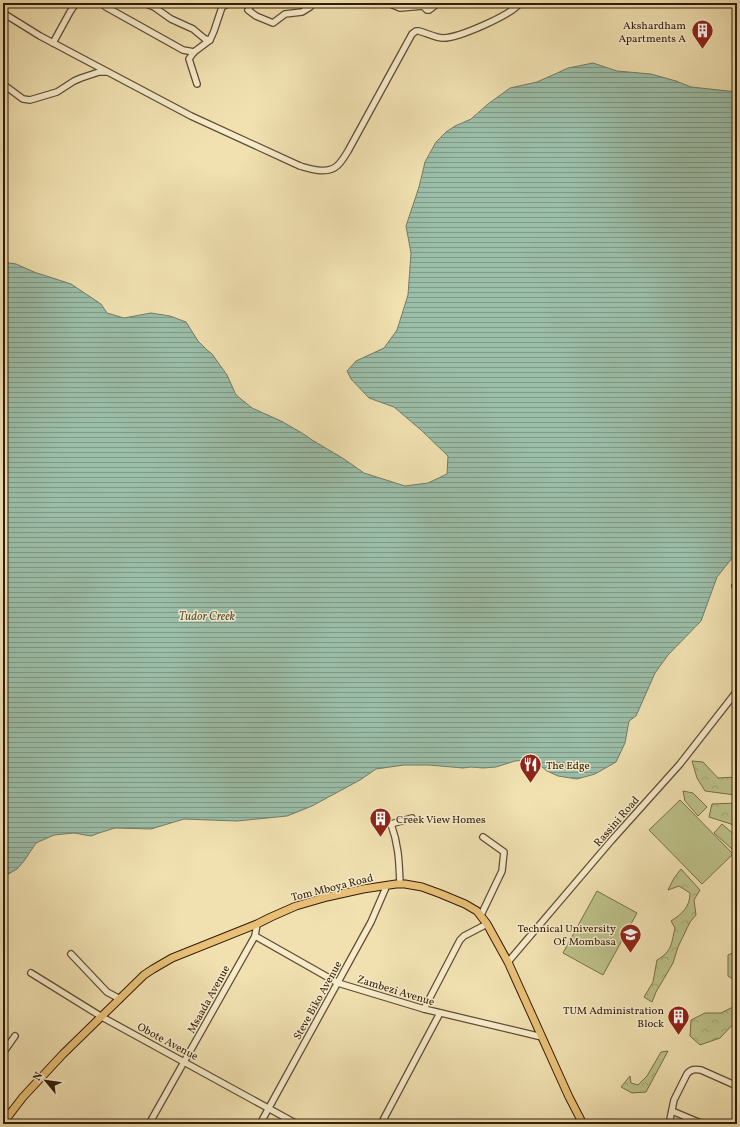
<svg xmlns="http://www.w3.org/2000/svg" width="740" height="1127" font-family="Vollkorn,serif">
<defs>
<pattern id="forest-crowns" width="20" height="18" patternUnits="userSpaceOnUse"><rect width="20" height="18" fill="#bdc28a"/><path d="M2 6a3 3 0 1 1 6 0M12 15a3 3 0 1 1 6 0" fill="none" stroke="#a3a676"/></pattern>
<pattern id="water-rules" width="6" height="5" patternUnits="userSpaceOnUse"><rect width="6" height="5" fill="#9bbea9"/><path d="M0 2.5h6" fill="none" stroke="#7f9a88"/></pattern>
</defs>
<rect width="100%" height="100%" fill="#f1e1b1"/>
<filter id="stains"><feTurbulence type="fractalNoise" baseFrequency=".005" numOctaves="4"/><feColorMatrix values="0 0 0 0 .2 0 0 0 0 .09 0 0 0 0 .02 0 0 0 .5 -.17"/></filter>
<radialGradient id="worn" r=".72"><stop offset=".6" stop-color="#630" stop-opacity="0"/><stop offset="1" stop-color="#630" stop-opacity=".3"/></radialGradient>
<g fill="url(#forest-crowns)" stroke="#786e48">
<polygon points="692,761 703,762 718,778 737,777 737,798 735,795 705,791 697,778"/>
<polygon points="737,803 737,830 731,824 709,817 712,804"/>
<path d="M681,869L700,890L694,900L696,915L690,922L678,947L673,963L656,992L652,1002L644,997L653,982L657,960C672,951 671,945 675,928L671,921C682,914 690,907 690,893L679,886L668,890L674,878Z"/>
<polygon points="737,951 737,982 728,976 728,955"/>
<polygon points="737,1002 737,1020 720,1038 700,1045 690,1036 691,1020 705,1013 721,1013 735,1006"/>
<polygon points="668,1051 646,1092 632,1093 621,1087 630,1076 631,1083 638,1085 647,1076 661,1052"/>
</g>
<g fill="#bdc28a" stroke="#786e48">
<polygon points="683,791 693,793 707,807 698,816 685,801"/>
<polygon points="680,800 733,854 702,884 649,830"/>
<polygon points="722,824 737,837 737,843 732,849 714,833"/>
<polygon points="597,891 637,913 603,975 563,953"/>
</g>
<polygon fill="url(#water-rules)" stroke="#717c68" points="593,63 617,71 651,74 676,81 691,87 737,92 737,552 717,577 701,621 668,655 655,673 636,716 629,721 625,743 616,762 595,774 577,779 558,776 547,771 536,762 526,760 515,761 496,767 483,768 471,767 463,768 429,765 404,765 376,769 360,780 312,806 287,816 237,821 184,819 151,829 115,828 99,833 91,836 74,833 54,835 36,843 24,861 17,869 3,877 3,262 16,264 34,272 71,284 101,304 107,313 124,318 151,313 170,316 186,322 198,341 207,350 212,354 227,375 236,395 252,408 281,421 302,433 312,440 344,459 364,473 405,486 428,483 447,474 448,456 421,430 394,407 369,398 351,379 347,371 356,361 384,348 397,330 408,295 411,253 406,226 419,187 425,162 436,142 446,132 455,126 471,119 488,104 510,88 537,82 555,74 568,68"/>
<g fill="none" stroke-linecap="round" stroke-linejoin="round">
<defs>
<g id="minor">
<polyline points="101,3 106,7 183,50 194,52"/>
<polyline points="144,3 154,7 171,19 193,29 205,39 210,40"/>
<polyline points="243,3 250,7 248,10 256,16 273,23 285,14 302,12 310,7 313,3"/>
<polyline points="388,3 400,8 423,6 427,10 429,10 438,3"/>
<path d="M3,13L40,36L191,116L300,166C311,169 328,175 338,165C342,161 345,156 348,151L412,34L416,31H419C426,33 437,38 443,38C459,38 511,15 520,3"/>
<polyline points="53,43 70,12 76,3"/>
<polyline points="197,84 189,59 194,52 210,40 214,31 222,7 230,3"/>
<polyline points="4,85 23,99 30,100 57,92 74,81 81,78 99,72 107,72"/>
<polyline points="735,586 737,590"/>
<path d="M400,884C399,862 399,846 391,824L412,818"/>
<polyline points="481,915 502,871 504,852 483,837"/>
<polyline points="255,936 338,983 424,1009 542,1037"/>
<polyline points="71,954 107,992 120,999"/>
<polyline points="508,962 611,841 680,764 737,691"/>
<polyline points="31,973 102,1017 297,1124"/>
<polyline points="424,1009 460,940 464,936 487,924"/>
<polyline points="3,1053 15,1036"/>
<polyline points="672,1111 703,1124"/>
<polyline points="149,1124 255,936 257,924"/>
<polyline points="260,1124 371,922 387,885"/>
<polyline points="381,1124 440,1013"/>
<path d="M669,1124L674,1100L687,1074C691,1069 695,1069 701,1070L737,1086"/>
</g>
<polyline id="major" points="3,1123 23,1097 63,1054 144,975 153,969 172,958 257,924 271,917 296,906 327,897 363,889 396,884 405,884 422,887 441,894 465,904 477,911 487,924 508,962 569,1097 583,1124"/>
</defs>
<use href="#minor" stroke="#624c31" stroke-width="8"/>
<use href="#major" stroke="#321a06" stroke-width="9"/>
<use href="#minor" stroke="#f6eccc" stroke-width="5.5"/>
<use href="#major" stroke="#e8c078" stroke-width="7"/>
</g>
<defs>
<symbol id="building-pin" viewBox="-11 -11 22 30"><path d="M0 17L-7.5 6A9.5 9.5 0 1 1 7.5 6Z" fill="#8f2418" stroke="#f6eccc"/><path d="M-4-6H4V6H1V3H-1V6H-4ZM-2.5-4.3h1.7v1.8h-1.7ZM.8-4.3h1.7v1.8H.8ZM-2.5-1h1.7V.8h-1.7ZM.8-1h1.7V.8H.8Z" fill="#fff"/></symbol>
<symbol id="restaurant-pin" viewBox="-11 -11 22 30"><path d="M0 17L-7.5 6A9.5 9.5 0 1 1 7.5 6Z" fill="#8f2418" stroke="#f6eccc"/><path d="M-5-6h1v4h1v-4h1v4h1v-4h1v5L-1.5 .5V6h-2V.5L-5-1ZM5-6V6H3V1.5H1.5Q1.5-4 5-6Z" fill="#fff"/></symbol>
<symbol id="university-pin" viewBox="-11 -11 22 30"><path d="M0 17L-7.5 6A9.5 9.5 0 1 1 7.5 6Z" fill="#8f2418" stroke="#f6eccc"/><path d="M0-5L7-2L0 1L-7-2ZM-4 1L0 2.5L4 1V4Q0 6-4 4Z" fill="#fff"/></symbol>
</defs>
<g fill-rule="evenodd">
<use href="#building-pin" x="690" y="18" width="25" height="34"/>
<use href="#restaurant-pin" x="518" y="752" width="25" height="34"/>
<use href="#building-pin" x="368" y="806" width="25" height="34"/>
<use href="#university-pin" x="618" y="922" width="25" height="34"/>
<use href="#building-pin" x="666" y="1004" width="25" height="34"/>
</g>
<g text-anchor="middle" stroke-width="3" stroke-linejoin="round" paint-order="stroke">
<g font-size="11" fill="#321a06" stroke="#f6eccc" text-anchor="end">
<text x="686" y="29">Akshardham<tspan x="686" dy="13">Apartments A</tspan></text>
<text x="546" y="769" text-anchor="start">The Edge</text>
<text x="396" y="823" text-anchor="start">Creek View Homes</text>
<text x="616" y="932">Technical University<tspan x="616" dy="13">Of Mombasa</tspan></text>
<text x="664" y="1014">TUM Administration<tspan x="664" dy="13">Block</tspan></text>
</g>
<g font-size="11" fill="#321a06" stroke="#f6eccc">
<text transform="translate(616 821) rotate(-49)" y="4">Rassini Road</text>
<text transform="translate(332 887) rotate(-14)" y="4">Tom Mboya Road</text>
<text transform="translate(396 990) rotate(17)" y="4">Zambezi Avenue</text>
<text transform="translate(208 999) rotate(-61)" y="4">Msaada Avenue</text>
<text transform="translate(317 1000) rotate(-61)" y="4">Steve Biko Avenue</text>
<text transform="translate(168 1041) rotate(28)" y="4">Obote Avenue</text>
</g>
<g font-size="12" font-style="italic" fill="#57533f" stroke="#f6eccc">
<text x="207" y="620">Tudor Creek</text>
</g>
</g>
<rect width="740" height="1127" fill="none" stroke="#f1e1b1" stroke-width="16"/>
<rect x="4" y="4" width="732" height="1119" fill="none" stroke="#321a06" stroke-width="2"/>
<rect x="8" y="8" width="724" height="1111" fill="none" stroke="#321a06"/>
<g transform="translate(46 1081) rotate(299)" stroke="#f6eccc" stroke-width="3" paint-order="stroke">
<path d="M0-3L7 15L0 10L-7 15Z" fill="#321a06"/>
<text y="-6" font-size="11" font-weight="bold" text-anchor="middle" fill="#321a06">N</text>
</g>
<rect width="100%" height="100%" filter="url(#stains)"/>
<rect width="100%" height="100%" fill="url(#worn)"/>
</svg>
